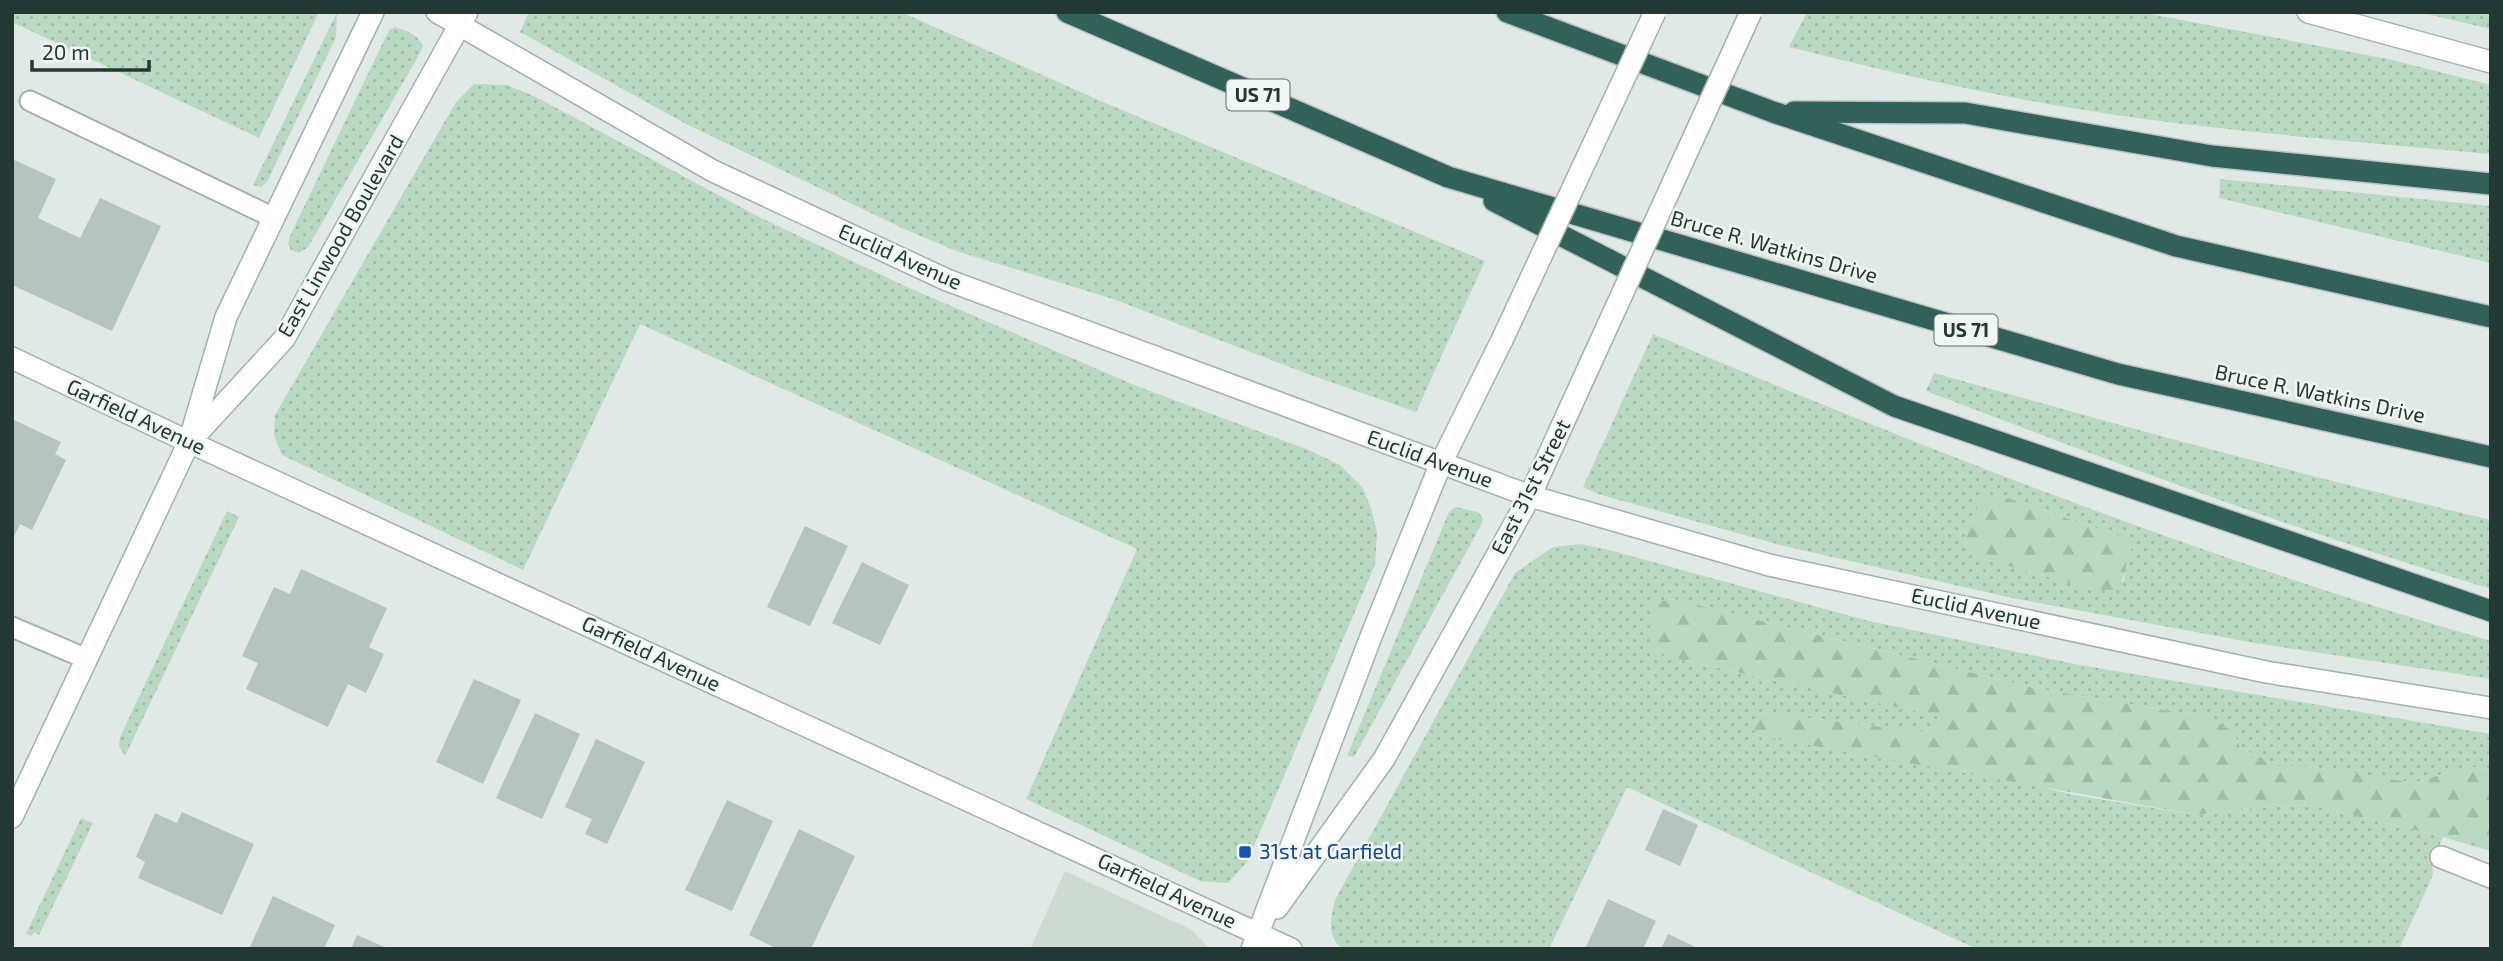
<svg xmlns="http://www.w3.org/2000/svg" width="2503" height="961" font-family="'Exo 2',sans-serif">
<defs>
<pattern id="grass-dots" width="8" height="8" patternUnits="userSpaceOnUse" patternTransform="scale(1.75)"><rect width="8" height="8" fill="#bad9c2"/><path d="M2 2h.1M6 6h.1" fill="none" stroke="#a0bba7" stroke-width="1.8" stroke-linecap="round"/></pattern>
<pattern id="forest-firs" width="22" height="20" patternUnits="userSpaceOnUse" patternTransform="scale(1.75)"><rect width="22" height="20" fill="#bad9c2"/><path d="M5 1l3.5 6h-7zM16 11l3.5 6h-7z" fill="#a0bba7"/></pattern>
</defs>
<rect width="100%" height="100%" fill="#e0e9e5"/>
<polygon fill="#ced9d4" points="1065,871 1192,930 1210,949 1030,949"/>
<g fill="url(#grass-dots)" fill-rule="evenodd">
<polygon points="12,12 319,12 259,138 12,22"/>
<polygon points="337,12 336,37 267,182 261,187 253,185"/>
<polygon points="529,12 901,12 1110,105 1485,261 1416,412 1308,374 1113,299 956,251 902,228 686,124 520,32"/>
<path d="M1807,12H2139L2388,59L2491,85V154C2373,143 2255,134 2137,118C2020,102 1904,76 1789,47Z"/>
<polygon points="2418,12 2491,12 2491,29"/>
<path d="M395,27C406,31 418,34 423,46L419,55L308,247L299,253L291,250L288,244L290,236L389,30Z"/>
<polygon points="474,84 507,85 536,97 761,218 907,287 1139,387 1309,450 1340,465 1363,488 1371,509 1377,531 1375,565 1247,862 1228,883 1200,881 1026,799 1137,549 640,324 523,570 282,455 274,436 275,415 456,102"/>
<polygon points="2220,179 2491,206 2491,263 2219,198"/>
<path d="M1653,334C1927,450 2205,559 2491,641V679L2255,643L2012,598L1784,546L1598,494L1583,487ZM1997,494L2119,536L2132,548L2125,562L2124,581L2092,589L1973,556L1965,544Z"/>
<path d="M1934,373C2119,425 2304,476 2491,520V589C2300,532 2112,462 1926,391Z"/>
<polygon points="1456,507 1478,512 1483,518 1481,525 1354,757 1347,756 1449,512"/>
<polygon points="227,511 239,517 125,756 119,746 120,737"/>
<path d="M1580,544L1609,550L1869,621L2080,665L2491,734V770L2467,766L2415,783L2307,766H2270L2262,758L2240,748L2207,717L2034,688L1673,599L1653,603L1686,661L1943,717L1925,732L1760,712L2069,794L2197,815L2239,809L2310,805L2443,837L2432,861L2433,875L2399,949H1977L1627,787L1549,949H1342C1326,935 1331,918 1335,900L1515,573L1553,547Z"/>
<polygon points="81,818 93,823 39,935 34,932 32,936 26,934"/>
</g>
<g fill="url(#forest-firs)">
<path d="M1997,494L2119,536L2132,548C2124,564 2126,578 2116,592L2092,589L1973,556L1964,544L1981,497Z"/>
<polygon points="1673,599 2034,688 2207,717 2234,732 2240,748 2262,758 2270,766 2307,766 2415,783 2467,766 2491,770 2491,851 2443,837 2310,805 2239,809 2197,815 1759,736 1751,724 1760,712 1925,732 1942,717 1686,661 1654,651 1650,625 1653,603"/>
</g>
<g fill="#b5c4be">
<polygon points="12,159 56,179 38,218 80,238 100,198 161,226 112,331 12,285"/>
<polygon points="12,419 61,442 55,454 66,460 32,530 20,524 12,541"/>
<polygon points="805,526 848,546 810,626 767,607"/>
<polygon points="862,562 909,585 880,645 832,623"/>
<polygon points="301,569 387,608 369,647 384,654 366,693 348,684 328,727 246,689 258,663 242,656 274,587 290,594"/>
<polygon points="474,679 521,700 483,784 436,762"/>
<polygon points="535,713 580,734 542,819 496,798"/>
<polygon points="596,739 645,762 607,844 585,834 592,819 565,807"/>
<polygon points="727,800 773,821 732,911 685,890"/>
<polygon points="1663,809 1698,825 1680,866 1645,850"/>
<polygon points="182,812 254,844 222,915 138,878 145,862 136,857 155,813 177,823"/>
<polygon points="799,829 855,856 811,949 778,949 749,935"/>
<polygon points="273,896 335,925 324,949 249,949"/>
<polygon points="1608,899 1656,921 1643,949 1585,949"/>
<polygon points="1668,934 1700,949 1661,949"/>
<polygon points="357,935 389,949 351,949"/>
</g>
<g fill="none" stroke-linecap="round" stroke-linejoin="round">
<defs>
<g id="service">
<polyline points="30,101 274,218"/>
<polyline points="12,627 87,659"/>
</g>
<g id="minor">
<polyline points="12,358 189,442 1291,949"/>
<polyline points="2441,857 2491,877"/>
</g>
<g id="tertiary">
<polyline points="437,12 713,171 947,280 1530,496 1769,565 2266,672 2491,708"/>
<polyline points="2308,12 2491,62"/>
</g>
<g id="secondary">
<polyline points="193,438 284,339 467,12"/>
<polyline points="12,817 189,442 226,317 373,12"/>
<polyline points="1277,908 1384,759 1530,496 1581,384"/>
<polyline points="1252,949 1372,634 1441,463 1502,340"/>
</g>
<g id="motorway">
<polyline points="1067,12 1448,177 2118,374 2491,457"/>
<polyline points="1507,12 1773,112 2176,246 2491,317"/>
<polyline points="1794,112 1965,113 2212,156 2491,184"/>
<polyline points="1494,201 1894,406 2491,611"/>
</g>
</defs>
<use href="#service" stroke="#a3b0ac" stroke-width="23"/>
<use href="#minor" stroke="#a3b0ac" stroke-width="24"/>
<use href="#tertiary" stroke="#a3b0ac" stroke-width="24"/>
<use href="#secondary" stroke="#a0b4ac" stroke-width="24"/>
<use href="#motorway" stroke="#bdc3c2" stroke-width="24"/>
<use href="#service" stroke="#fff" stroke-width="19"/>
<use href="#minor" stroke="#fff" stroke-width="21"/>
<use href="#tertiary" stroke="#fff" stroke-width="21"/>
<use href="#secondary" stroke="#fff" stroke-width="21"/>
<use href="#motorway" stroke="#316157" stroke-width="21"/>
<defs>
<g id="secondary-bridge">
<polyline points="1502,340 1655,12"/>
<polyline points="1581,384 1751,12"/>
</g>
</defs>
<use href="#secondary-bridge" stroke="#a0b4ac" stroke-width="24" stroke-linecap="butt"/>
<use href="#secondary-bridge" stroke="#fff" stroke-width="21"/>
</g>
<rect fill="#1a4fb4" stroke="#f0f6f3" stroke-width="2.5" x="1238" y="845" width="14" height="14" rx="3.5"/>
<g text-anchor="middle" stroke-width="5" stroke-linejoin="round" paint-order="stroke">
<g fill="#f0f6f3" stroke="#60716c" stroke-width="2">
<rect x="1226.5" y="79.5" width="63" height="31" rx="5"/>
<rect x="1934.5" y="314.5" width="63" height="31" rx="5"/>
</g>
<g font-size="19" font-weight="bold" fill="#223832">
<text x="1258" y="102">US 71</text>
<text x="1966" y="337">US 71</text>
</g>
<g font-size="21" fill="#223832" stroke="#f0f6f3">
<text transform="translate(341 236) rotate(-60)" y="7">East Linwood Boulevard</text>
<text transform="translate(1774 247) rotate(16)" y="7">Bruce R. Watkins Drive</text>
<text transform="translate(900 257) rotate(24)" y="7">Euclid Avenue</text>
<text transform="translate(2320 394) rotate(12)" y="7">Bruce R. Watkins Drive</text>
<text transform="translate(136 417) rotate(25)" y="7">Garfield Avenue</text>
<text transform="translate(1430 459) rotate(20)" y="7">Euclid Avenue</text>
<text transform="translate(1531 487) rotate(-63)" y="7">East 31st Street</text>
<text transform="translate(1976 609) rotate(12)" y="7">Euclid Avenue</text>
<text transform="translate(651 654) rotate(25)" y="7">Garfield Avenue</text>
<text transform="translate(1167 891) rotate(25)" y="7">Garfield Avenue</text>
</g>
<g font-size="21" fill="#164399" stroke="#f0f6f3" text-anchor="start">
<text x="1259" y="859">31st at Garfield</text>
</g>
</g>
<rect width="2503" height="961" fill="none" stroke="#223832" stroke-width="28"/>
<path d="M32 60v10h117v-10" fill="none" stroke="#223832" stroke-width="3.5"/>
<text x="42" y="60" font-size="21" fill="#223832" stroke="#f0f6f3" stroke-width="5" paint-order="stroke">20 m</text>
</svg>
